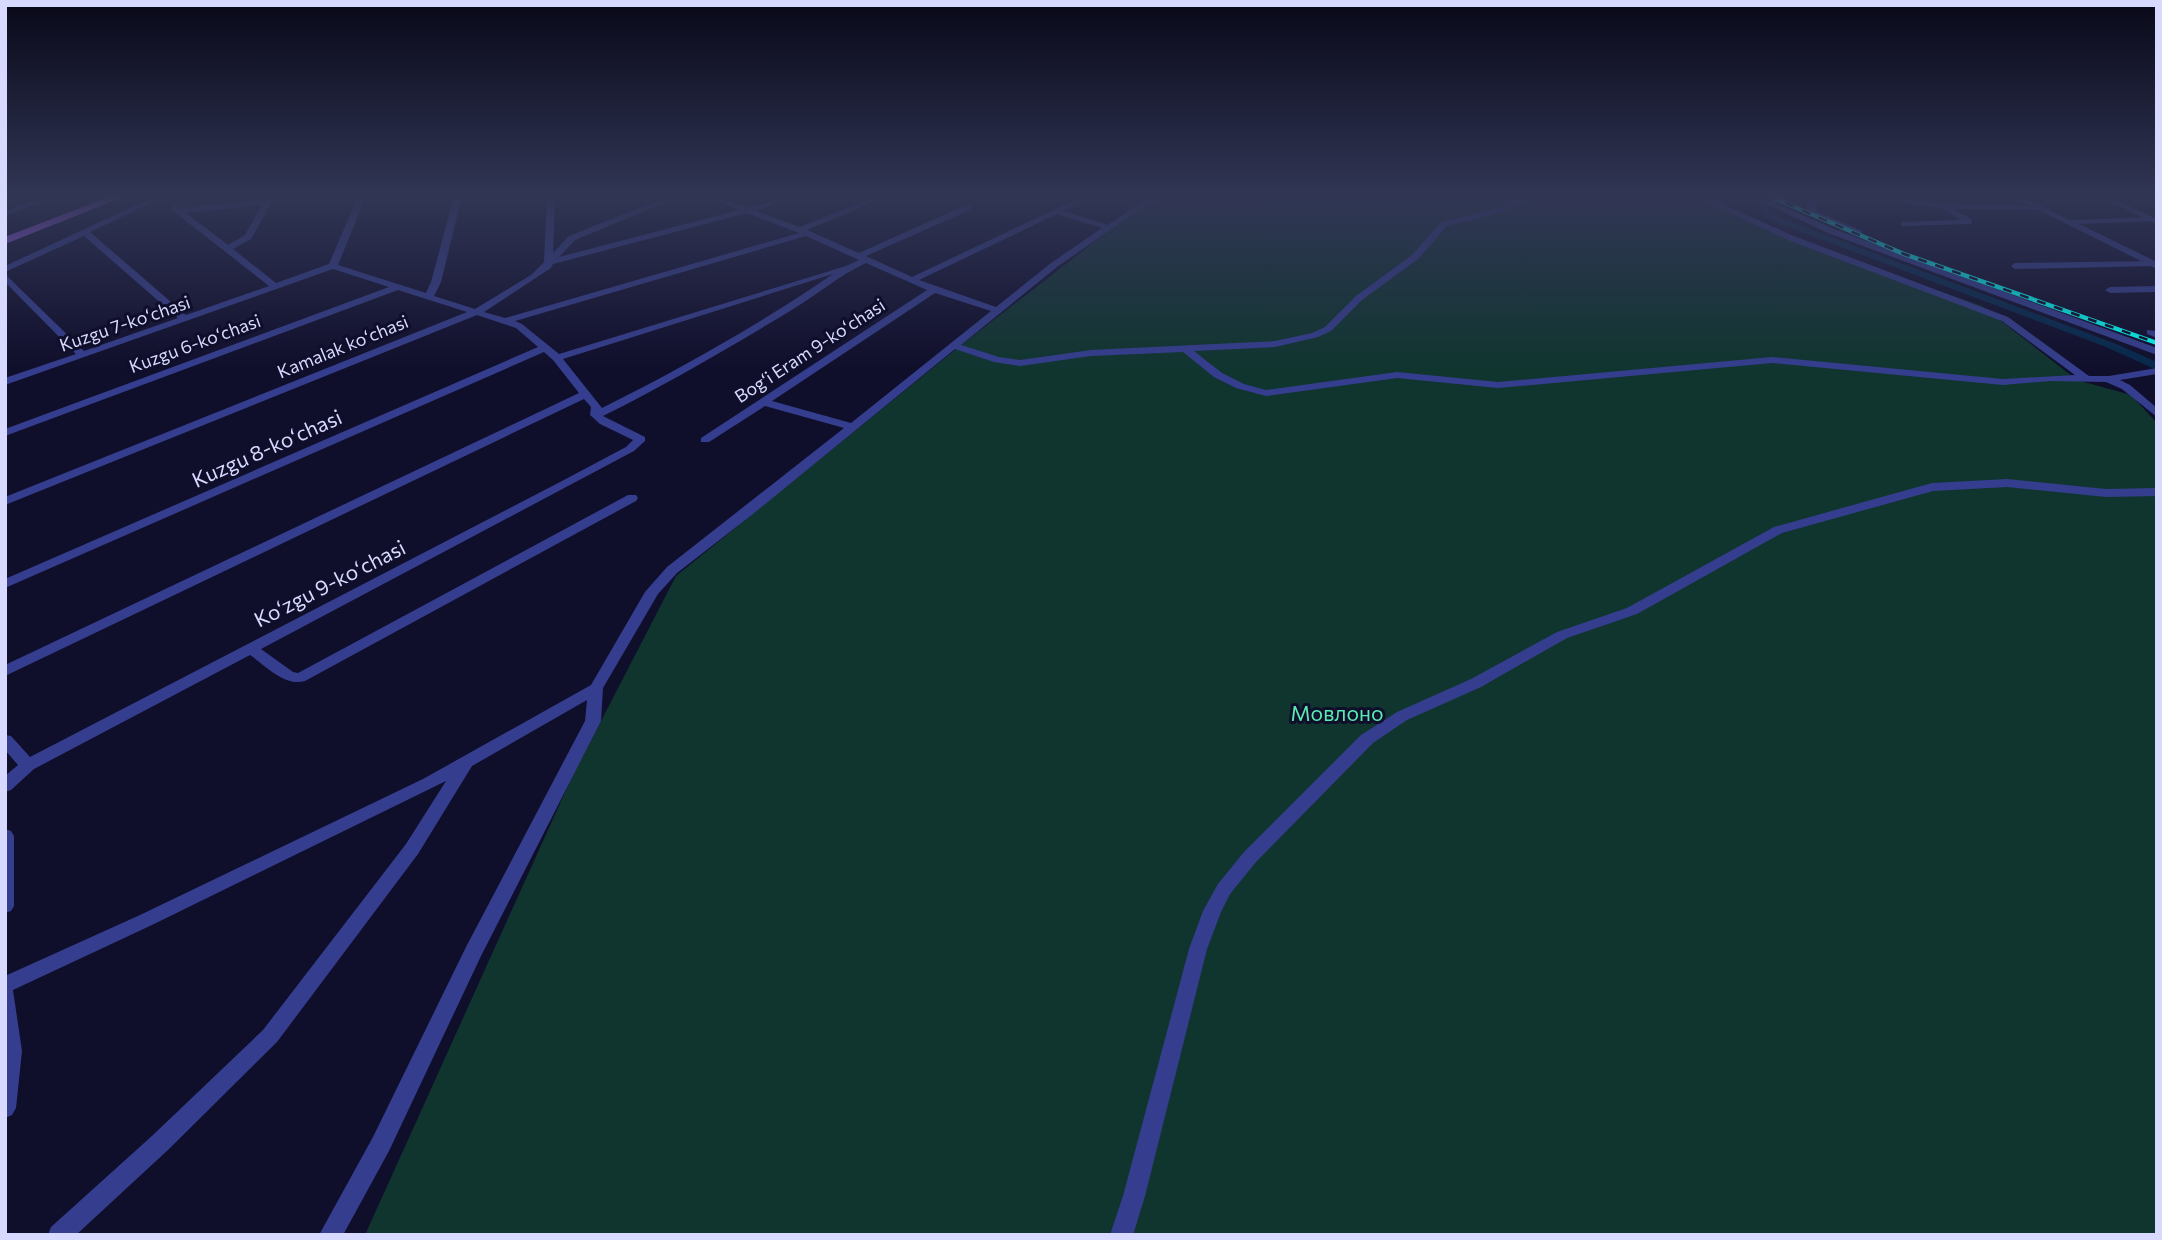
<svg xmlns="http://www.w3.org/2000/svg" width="2162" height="1240" font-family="Commissioner,sans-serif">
<rect width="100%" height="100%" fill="#0f0e2b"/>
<polygon fill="#10352f" points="1154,196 1716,196 1737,214 1773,233 1982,306 2077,380 2131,395 2157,423 2157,1235 365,1235 571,779 676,576 956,349"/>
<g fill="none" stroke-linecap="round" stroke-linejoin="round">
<polygon fill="#06294c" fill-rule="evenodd" points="1783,196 1795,196 1768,207 1769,212 1778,217 2114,343 2157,362 2157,370 2106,347 1772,221 1762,215 1760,204"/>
<g fill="#353e8e" fill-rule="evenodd">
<polygon points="47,196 58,196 5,216 5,211"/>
<path d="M156,196H166L90,232L186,315L269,286L172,210V206H175L181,208L271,200L272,202L251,239L233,249L276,283L329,264L358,196H366L338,265L426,293L431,282L454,196H462L441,282L434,296L475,309L531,275L544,262L547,196H555L553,253L569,236L670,196H681L575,240L559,257L739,210L706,196C722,196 737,208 750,207C765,206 778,196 794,196L756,211L800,227L877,196H888L807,230L859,253L966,205H972V209L866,256L912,277L1083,196H1093L1063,211L1108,225L1150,196H1159L1057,267L961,345L999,357L1020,360L1091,350L1275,341L1312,333L1325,327L1356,296L1412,255L1441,222L1496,208L1525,196H1536L1502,212L1447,226L1418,259L1362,300L1331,331L1318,337L1275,347L1194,351L1222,373L1244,384L1266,390L1397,372L1498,382L1772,357L2003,379L2075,375L2002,321L1788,240L1694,196H1704L1794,236L2008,317L2089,376H2109L2157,368V374L2120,380L2130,385L2157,408V417L2122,389L2106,382L2050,381L2003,385L1772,363L1498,388L1397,378L1266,396L1236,388L1214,377L1183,352L1091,356L1020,366L994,362L955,349L753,514L677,573L658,594L603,688L601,721L481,956L389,1151L343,1235H319L373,1137L466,947L585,721L587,700L472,766L418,854L277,1042L169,1149L76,1235H48L51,1227L153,1135L263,1030L406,844L446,781L152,925L13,990L22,1051L16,1108L12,1115L5,1118V976L140,915L423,779L591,685L645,592L667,567L844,428L765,406L709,442H701V438L927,290L866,263C839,275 816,296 790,311C729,348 667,384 603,416L645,437V441L634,451L261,649L293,672L298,673L628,495H636L638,498L636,501L305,681C285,687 266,666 250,655L34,769L11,790L5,792V776L18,765L5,750V735L11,736L30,757L562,481L626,447L633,440L600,424L590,415L591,407L584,399L5,676V665L579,393L553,360L544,352L5,588V579L538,347L516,328L477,315L5,505V497L467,312L398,290L5,436V429L389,287L333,269L5,385V378L76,354L5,282V274L84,351L178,318L84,236L5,272V266ZM262,205L245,235L228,245L186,213ZM747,213L799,233L505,318L484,312L551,268L553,264ZM1057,214L1102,228L1051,263L996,307L919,280ZM806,236L859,260L846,266L559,354L522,324L515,321ZM833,274C760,324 682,368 602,408L563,359ZM935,293L991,311L851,423L772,401Z"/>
<polygon points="1813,196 1821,196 1815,207 1818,212 1862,231 1862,235 1856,235 1812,216 1807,207"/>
<polygon points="1866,196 1886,196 1938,204 2040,206 2044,208 2040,210 1954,209 1972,220 1972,224 1904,226 1901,226 1901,222 1960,220 1943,209"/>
<polygon points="2096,196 2106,196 2157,219 2157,224"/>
<polygon points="2153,261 2157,263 2156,266 2015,269 2011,266 2015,263"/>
<polygon points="2157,286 2157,292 2110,293 2105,290 2110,287"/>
<polygon points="2147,330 2157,331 2157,338 2147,334"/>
<polygon points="2007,479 2106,489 2157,488 2157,496 2106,497 2007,487 1933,491 1782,533 1637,614 1567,638 1481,687 1407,720 1373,743 1256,862 1230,894 1221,912 1207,949 1145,1196 1133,1235 1110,1235 1123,1196 1189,949 1203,911 1218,884 1244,852 1361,735 1397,712 1471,679 1557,632 1627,608 1774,527 1932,483"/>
<polygon points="5,829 11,831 14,836 14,906 11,911 5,913"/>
</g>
<g fill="#353e8e" fill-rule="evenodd">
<polygon points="1749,196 1759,196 1834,229 2157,348 2157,355 1828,233"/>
<polygon points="2011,196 2021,196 2069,220 2157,217 2157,221 2079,224 2157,262 2157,269"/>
</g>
<polygon fill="#ad5fff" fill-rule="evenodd" points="111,196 126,196 5,244 5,237"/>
<defs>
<polyline id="rail" points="1769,196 1904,254 2157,343"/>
</defs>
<use href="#rail" stroke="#04fff5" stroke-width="4.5"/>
<use href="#rail" stroke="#0f0e2b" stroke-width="2.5" stroke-dasharray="9" stroke-linecap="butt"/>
</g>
<linearGradient id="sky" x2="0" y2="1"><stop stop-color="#080818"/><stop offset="0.53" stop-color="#313655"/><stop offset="1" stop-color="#313655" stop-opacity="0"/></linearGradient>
<rect width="2162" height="370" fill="url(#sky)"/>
<g text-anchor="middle" stroke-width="6" stroke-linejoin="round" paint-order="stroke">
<g font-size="18" fill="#d8d9ff" stroke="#0f0e2b">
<text transform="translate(125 324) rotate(-19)" y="6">Kuzgu 7-koʻchasi</text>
<text transform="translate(195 344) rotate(-20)" y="6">Kuzgu 6-koʻchasi</text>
<text transform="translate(343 347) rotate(-22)" y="6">Kamalak koʻchasi</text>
<text transform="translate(810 351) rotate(-33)" y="6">Bogʻi Eram 9-koʻchasi</text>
</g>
<g font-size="21" fill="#d8d9ff" stroke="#0f0e2b">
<text transform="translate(267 449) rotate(-24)" y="7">Kuzgu 8-koʻchasi</text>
<text transform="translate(330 584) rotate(-27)" y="7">Koʻzgu 9-koʻchasi</text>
</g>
<g font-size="21" fill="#58ebb2" stroke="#0f0e2b">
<text x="1337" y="721">Мовлоно</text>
</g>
</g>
<rect width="2162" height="1240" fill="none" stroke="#d8d9ff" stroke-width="14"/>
</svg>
